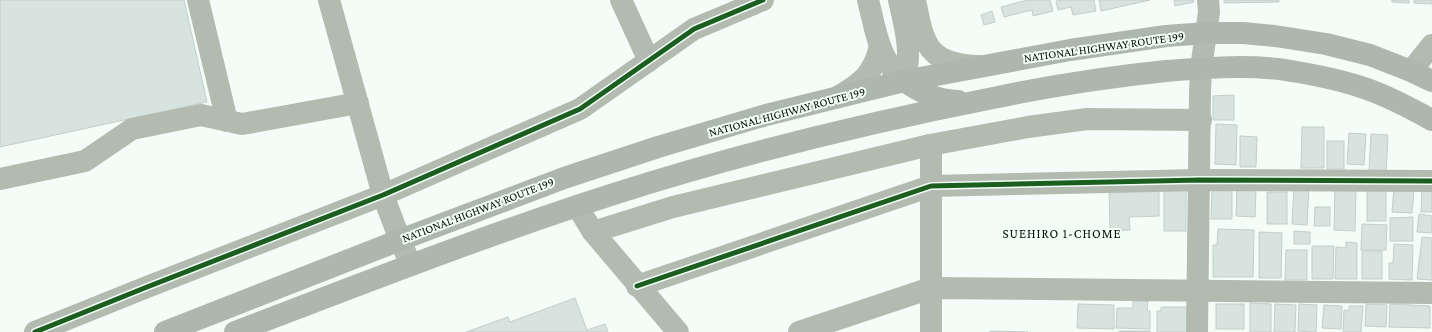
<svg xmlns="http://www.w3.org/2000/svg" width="1432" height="332" font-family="'Crimson Pro',serif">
<rect width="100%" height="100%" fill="#f4fcf7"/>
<g fill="#d7e3df" stroke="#c2cec9">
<polygon points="0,0 184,0 207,102 0,147"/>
<polygon points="1027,0 1050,0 1053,11 1033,16 1032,10 1004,17 1001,7"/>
<polygon points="1064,0 1094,0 1096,11 1073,15 1071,7 1058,10 1056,1"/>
<polygon points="1099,0 1150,0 1101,11"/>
<polygon points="1174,0 1193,0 1194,2 1175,6"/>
<polygon points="1224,0 1279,0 1279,2 1224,3"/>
<polygon points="1392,0 1409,0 1409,3 1392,2"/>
<polygon points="1414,0 1432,0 1432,4 1414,3"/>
<polygon points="992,11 995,22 984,25 981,15"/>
<polygon points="1234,95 1234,120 1213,120 1213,96"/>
<polygon points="1216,124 1237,125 1236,165 1215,164"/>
<polygon points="1302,127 1324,127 1324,168 1301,168"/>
<polygon points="1349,133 1366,134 1364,165 1347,164"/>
<polygon points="1371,134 1388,135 1386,173 1369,172"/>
<polygon points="1240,136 1257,137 1256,167 1240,167"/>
<rect x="1327" y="141" width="17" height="28"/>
<polygon points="1237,187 1256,188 1255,217 1236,216"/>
<polygon points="1294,187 1309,188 1307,225 1292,224"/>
<polygon points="1335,187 1356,188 1355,231 1334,230"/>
<polygon points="1394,188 1414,189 1412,213 1392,212"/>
<polygon points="1159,189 1159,216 1129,217 1130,230 1110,231 1109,190"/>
<rect x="1164" y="189" width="22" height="42"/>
<polygon points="1212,189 1232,189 1232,219 1211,219"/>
<rect x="1367" y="189" width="19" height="32"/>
<polygon points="1422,189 1432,190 1432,212 1421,212"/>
<rect x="1267" y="192" width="20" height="32"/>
<polygon points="1315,207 1330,207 1330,226 1314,226"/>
<polygon points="1419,214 1432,216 1432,233 1417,232"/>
<polygon points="1413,217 1413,241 1390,241 1390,218"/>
<polygon points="1362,224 1387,225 1386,250 1361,250"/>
<polygon points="1218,229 1254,230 1253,277 1213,277 1213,245 1217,245"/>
<polygon points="1294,231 1310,232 1310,244 1294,244"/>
<polygon points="1259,232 1282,233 1281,278 1259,278"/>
<polygon points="1422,237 1432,238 1432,280 1417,279"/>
<polygon points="1346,242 1357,243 1357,279 1335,279 1336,247 1346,248"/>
<polygon points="1394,244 1413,245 1412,280 1389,279 1389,263 1393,263"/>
<polygon points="1312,246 1334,246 1333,279 1312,279"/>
<polygon points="1286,250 1307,250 1307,280 1285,280"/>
<rect x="1362" y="251" width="20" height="28"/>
<polygon points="575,298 587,330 605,324 608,332 466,332 508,317 510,322"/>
<polygon points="1133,301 1148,301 1147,311 1150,311 1150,329 1116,328 1117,308 1133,308"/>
<polygon points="1250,303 1271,304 1271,332 1250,332"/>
<polygon points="1078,304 1114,305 1114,329 1077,328"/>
<rect x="1216" y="304" width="28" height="25"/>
<polygon points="1275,304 1296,305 1295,332 1274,332"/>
<polygon points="1299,304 1317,305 1316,332 1298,331"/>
<polygon points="1366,304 1387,305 1386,327 1365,326"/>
<polygon points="1390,304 1430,306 1430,328 1389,327"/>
<polygon points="1324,305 1342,306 1341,329 1322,328"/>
<polygon points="1349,306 1363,306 1361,332 1343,332 1344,310 1349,311"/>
<polygon points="1161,307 1187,307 1187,332 1157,332 1157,311 1161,311"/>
<polygon points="990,331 1028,332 990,332"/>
<rect x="1119" y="331" width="31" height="1"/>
</g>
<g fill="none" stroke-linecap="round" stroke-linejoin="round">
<g stroke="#b3bbb1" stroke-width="22">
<polyline points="198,0 227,121"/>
<polyline points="329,0 383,195 400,240 411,265"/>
<polyline points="621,0 649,61"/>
<path d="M868,0C876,31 878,59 904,81C913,54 905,27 899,0"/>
<path d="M915,0C924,45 927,64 979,66"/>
<polyline points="1411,71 1432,45"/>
<path d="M839,96C862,83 874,73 880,46"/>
<polyline points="930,145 931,152 931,332"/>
<polyline points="0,179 85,161 132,129 201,115 242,124 358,103"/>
<polyline points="577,206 593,232 678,332"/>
<polyline points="593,232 673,207 930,145 1028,127 1087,119 1201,120"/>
<polyline points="637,286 931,186 1200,180 1432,181"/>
<polyline points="35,332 147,287 383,195 580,109 694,29 763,0"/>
<polyline points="799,332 931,288 1432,293"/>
<polyline points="1197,332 1200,92 1201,68 1209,12 1208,0"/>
</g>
<g stroke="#aeb7ad" stroke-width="22">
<path d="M904,81C922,93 936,100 958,101"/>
<polyline points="165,332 400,240 564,178 658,147 766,115 904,81 1070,50 1166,36 1207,33 1243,33 1275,36 1326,44 1370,55 1411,71 1432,81"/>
<path d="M235,332C361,284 488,234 617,193C740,154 866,123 993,98C1050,86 1108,77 1166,71C1203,68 1241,65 1279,69C1305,73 1333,78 1358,86C1384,94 1408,107 1432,120"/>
</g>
<defs>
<g id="cycleway">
<polyline points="637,286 931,186 1200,180 1432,181"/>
<polyline points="35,332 147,287 383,195 580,109 694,29 763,0"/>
</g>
</defs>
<use href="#cycleway" stroke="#f1fff6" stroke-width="8"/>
<use href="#cycleway" stroke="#1b5e20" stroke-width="5"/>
</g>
<g text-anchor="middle" stroke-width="4" stroke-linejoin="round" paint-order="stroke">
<g font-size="12" fill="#05110a" stroke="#f1fff6">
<text transform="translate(1104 47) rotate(-8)" y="4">NATIONAL HIGHWAY ROUTE 199</text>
<text transform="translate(787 112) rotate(-15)" y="4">NATIONAL HIGHWAY ROUTE 199</text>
<text transform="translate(478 210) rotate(-21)" y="4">NATIONAL HIGHWAY ROUTE 199</text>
</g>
<g font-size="13" letter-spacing="1" fill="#05110a" stroke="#f1fff6">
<text x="1062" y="238">SUEHIRO 1-CHOME</text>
</g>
</g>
</svg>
